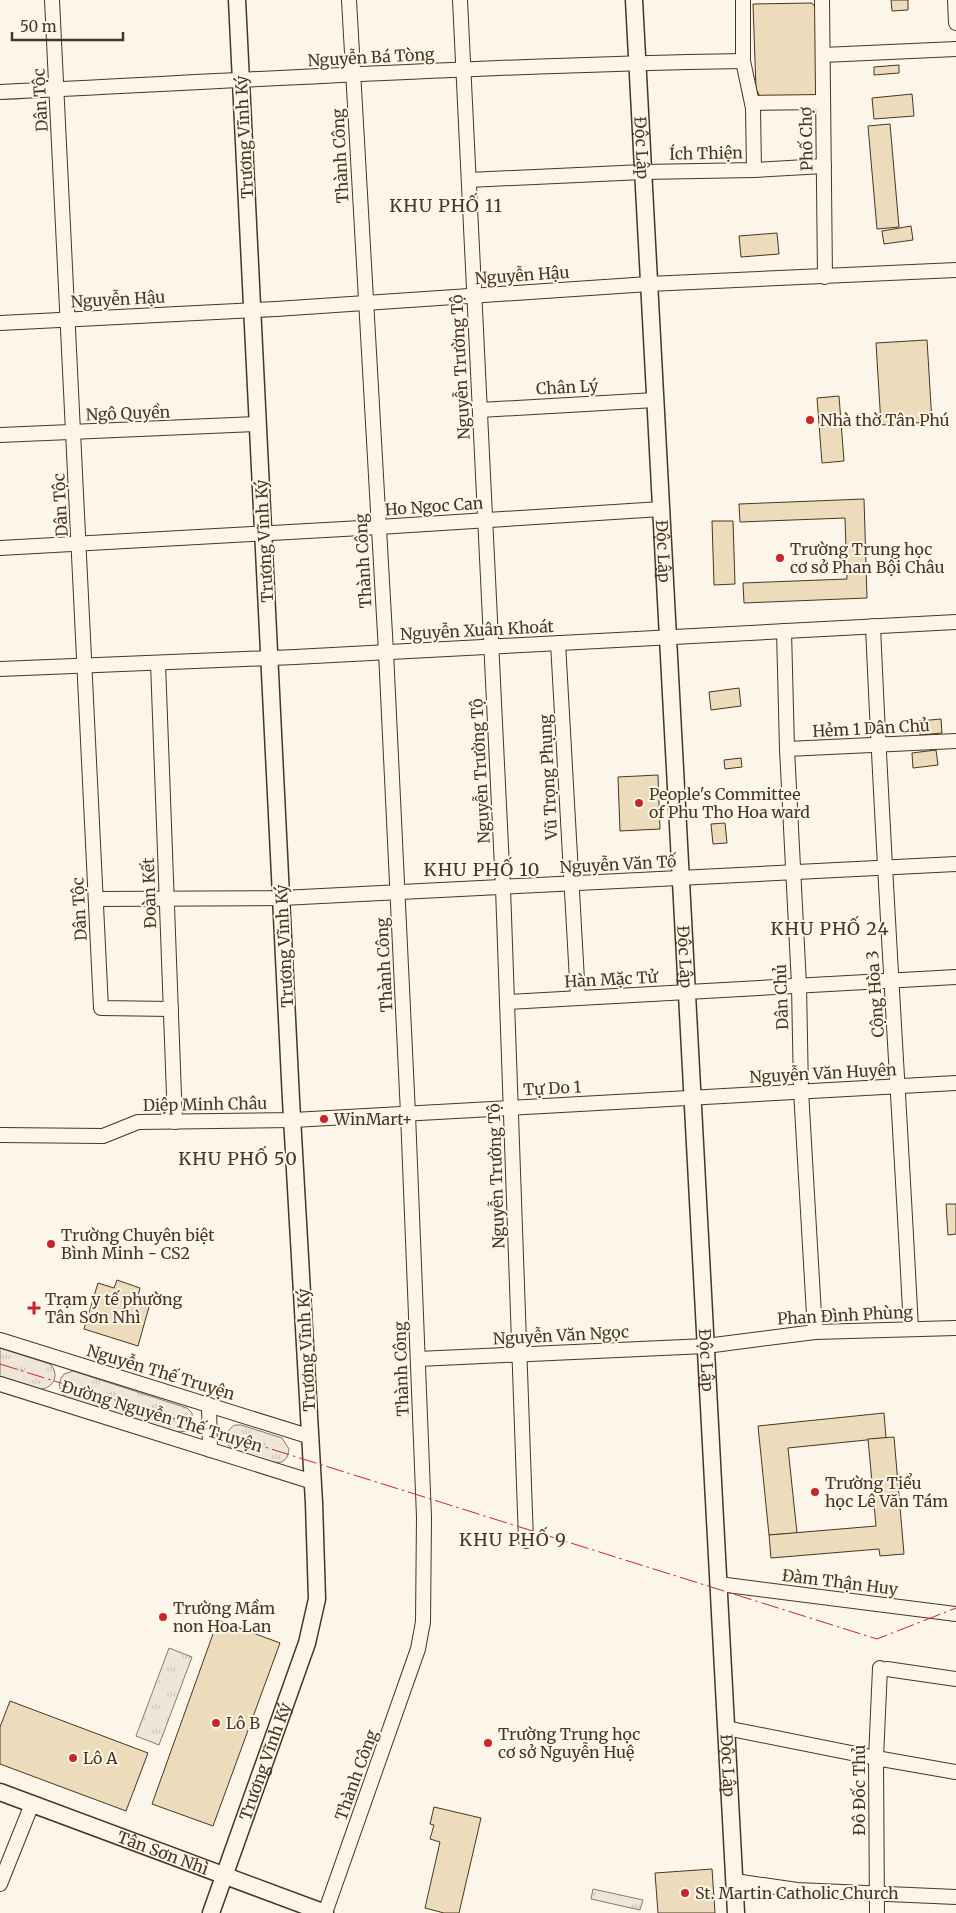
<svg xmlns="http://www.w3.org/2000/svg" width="956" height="1913" font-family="Merriweather,serif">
<defs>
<pattern id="grass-tufts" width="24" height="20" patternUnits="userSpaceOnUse" patternTransform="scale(1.25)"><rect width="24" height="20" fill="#ede6d9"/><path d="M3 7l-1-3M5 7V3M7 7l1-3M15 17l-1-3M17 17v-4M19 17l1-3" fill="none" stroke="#cdc6ba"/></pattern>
</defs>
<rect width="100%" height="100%" fill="#fbf6e9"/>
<g fill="url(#grass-tufts)" stroke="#887966">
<path d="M0,1348L50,1364C60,1374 54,1388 41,1389L0,1376Z"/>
<path d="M73,1371L187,1408L192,1413L193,1425L187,1431L177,1432L67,1398C58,1391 57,1382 64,1374Z"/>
<path d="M235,1425H241L282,1438L289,1449C288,1455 287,1460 281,1462C272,1465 243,1453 233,1450L228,1445C225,1437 227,1429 235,1425Z"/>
<polygon points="169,1648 192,1657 159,1745 136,1736"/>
<polygon points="593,1889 643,1900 640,1910 591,1899"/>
</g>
<g fill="#ecdcbc" stroke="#4a3520">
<polygon points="891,0 908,0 908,10 892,11"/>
<polygon points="812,3 817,10 819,95 811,99 762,100 756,89 753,4"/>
<polygon points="899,65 899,73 874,75 874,67"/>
<polygon points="912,94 914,116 874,119 872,98"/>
<polygon points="890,124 899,227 877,229 868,126"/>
<polygon points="911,226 913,240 884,244 882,231"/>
<polygon points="777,233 779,254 741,257 739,236"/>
<polygon points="927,340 932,422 881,425 876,343"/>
<polygon points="839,396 844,461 822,463 817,398"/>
<polygon points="864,499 867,598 744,603 743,583 847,579 845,518 740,522 739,504"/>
<polygon points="712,521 733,521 735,584 714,585"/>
<polygon points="739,688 741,706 711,710 709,692"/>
<polygon points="941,719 942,733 920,735 919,721"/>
<polygon points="936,750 938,765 913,768 912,753"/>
<polygon points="741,758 742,767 725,769 724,760"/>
<polygon points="658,775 660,829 620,831 618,777"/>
<polygon points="725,823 727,843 713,844 711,824"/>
<polygon points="946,1204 956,1204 956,1234 948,1235"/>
<polygon points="117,1280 140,1288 138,1296 151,1300 138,1346 84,1329 98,1283 114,1288"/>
<polygon points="884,1413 886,1438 788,1448 797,1533 769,1535 758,1426"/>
<polygon points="894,1437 904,1554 880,1556 879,1549 771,1558 769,1535 876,1526 868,1439"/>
<polygon points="218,1620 280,1643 213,1826 152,1804"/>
<polygon points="10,1701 148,1753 126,1811 0,1764 0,1727"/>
<polygon points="434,1807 481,1818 459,1913 444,1913 425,1908 440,1842 430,1839 434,1825 430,1824"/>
<polygon points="712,1869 715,1913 658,1913 655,1873"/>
</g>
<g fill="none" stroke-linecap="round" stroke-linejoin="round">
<defs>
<g id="minor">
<polyline points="52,0 101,1008 171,1009"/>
<polyline points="460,0 503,888 526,1541"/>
<polyline points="743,0 743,61 753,108 754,170"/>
<polyline points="822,0 825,277"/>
<polyline points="955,0 956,23"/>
<polyline points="823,55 956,49"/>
<path d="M0,92C248,80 495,65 743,61"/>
<polyline points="752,103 823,102"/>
<polyline points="469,180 643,172 754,170 824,166"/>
<polyline points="0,323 276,309 649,284 956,270"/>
<polyline points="480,410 655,400"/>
<polyline points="0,435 258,424"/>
<polyline points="0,548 379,527 661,509"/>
<path d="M873,626C883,861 899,1095 911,1329"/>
<polyline points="784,631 787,749 799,985 801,1091 815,1332"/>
<polyline points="558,643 578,998"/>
<polyline points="158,663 175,1122"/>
<polyline points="0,669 295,657 956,622"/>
<polyline points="787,749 956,741"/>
<polyline points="96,899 282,898 956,864"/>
<polyline points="507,1002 956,977"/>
<polyline points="0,1135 103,1136 138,1122 293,1120 956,1083"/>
<polyline points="0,1340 311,1437"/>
<polyline points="418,1359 706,1346 815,1332 956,1328"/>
<polyline points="0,1384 313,1482"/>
<polyline points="209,1405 210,1450"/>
<polyline points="719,1584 956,1614"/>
<polyline points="887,1669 956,1679"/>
<polyline points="726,1728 876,1758 956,1772"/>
<polyline points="735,1881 797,1890 956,1897"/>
<polyline points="0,1884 32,1804"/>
<polyline points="325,1913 418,1649 423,1622 424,1517 408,1114 386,652 349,0"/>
<polyline points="877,1913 876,1758 880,1668"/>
</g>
<g id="tertiary">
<path id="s1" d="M634,0L736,1913"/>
<path id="s2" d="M0,1792L325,1913"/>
<path id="s3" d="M211,1913L307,1643L317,1599L314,1503L291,1100L237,0"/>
</g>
</defs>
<use href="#minor" stroke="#4a3520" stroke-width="16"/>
<use href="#tertiary" stroke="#4a3520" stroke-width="19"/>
<use href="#minor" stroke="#fbf6e9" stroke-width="14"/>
<use href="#tertiary" stroke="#fbf6e9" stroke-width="16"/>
<polyline stroke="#c62828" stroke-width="1" stroke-dasharray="18 4 2.5 4" stroke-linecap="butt" points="0,1364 877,1639 956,1608"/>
</g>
<g fill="#c62828" stroke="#fbf6e9" stroke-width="2">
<circle cx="810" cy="420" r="5"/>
<circle cx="780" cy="558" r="5"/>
<circle cx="639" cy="803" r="5"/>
<circle cx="324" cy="1119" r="5"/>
<circle cx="51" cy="1244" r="5"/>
<path d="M31.5 1300.5h5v5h5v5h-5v5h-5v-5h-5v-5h5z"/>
<circle cx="815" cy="1492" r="5"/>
<circle cx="163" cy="1617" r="5"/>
<circle cx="216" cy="1723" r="5"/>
<circle cx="488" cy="1743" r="5"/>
<circle cx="73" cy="1758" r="5"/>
<circle cx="685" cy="1893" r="5"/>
</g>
<g text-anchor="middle" stroke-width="4" stroke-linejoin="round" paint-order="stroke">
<g font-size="16" fill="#4a3520" stroke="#fbf6e9">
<text transform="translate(371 57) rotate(-3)" y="6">Nguyễn Bá Tòng</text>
<text transform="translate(40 100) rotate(-93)" y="6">Dân Tộc</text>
<text transform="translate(244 137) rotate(-93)" y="6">Trương Vĩnh Ký</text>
<text transform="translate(806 139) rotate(-91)" y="6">Phố Chợ</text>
<text dy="6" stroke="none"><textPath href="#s1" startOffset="148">Độc Lập</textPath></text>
<text transform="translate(706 153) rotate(-1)" y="6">Ích Thiện</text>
<text transform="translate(340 156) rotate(-93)" y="6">Thành Công</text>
<text transform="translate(522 275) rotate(-4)" y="6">Nguyễn Hậu</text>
<text transform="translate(118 299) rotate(-3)" y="6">Nguyễn Hậu</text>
<text transform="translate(460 367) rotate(-93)" y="6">Nguyễn Trường Tộ</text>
<text transform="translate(567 387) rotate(-3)" y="6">Chân Lý</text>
<text transform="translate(128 413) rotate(-2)" y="6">Ngô Quyền</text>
<text transform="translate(60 505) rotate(-93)" y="6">Dân Tộc</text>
<text transform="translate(434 506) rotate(-4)" y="6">Ho Ngoc Can</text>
<text transform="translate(264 541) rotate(-93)" y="6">Trương Vĩnh Ký</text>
<text dy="6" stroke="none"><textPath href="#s1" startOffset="552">Độc Lập</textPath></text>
<text transform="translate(363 561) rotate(-93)" y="6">Thành Công</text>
<text transform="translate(477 630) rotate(-3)" y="6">Nguyễn Xuân Khoát</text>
<text transform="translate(871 728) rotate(-3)" y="6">Hẻm 1 Dân Chủ</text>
<text transform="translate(480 771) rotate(-93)" y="6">Nguyễn Trường Tộ</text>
<text transform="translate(548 777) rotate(-93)" y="6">Vũ Trọng Phụng</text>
<text transform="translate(618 864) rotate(-3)" y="6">Nguyễn Văn Tố</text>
<text transform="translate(149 893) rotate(-92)" y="6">Đoàn Kết</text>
<text transform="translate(79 909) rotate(-93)" y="6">Dân Tộc</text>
<text transform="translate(284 946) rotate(-93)" y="6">Trương Vĩnh Ký</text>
<text dy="6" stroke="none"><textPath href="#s1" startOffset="958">Độc Lập</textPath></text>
<text transform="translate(384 965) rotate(-93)" y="6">Thành Công</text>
<text transform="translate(611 979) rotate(-3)" y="6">Hàn Mặc Tử</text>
<text transform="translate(875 994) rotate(-94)" y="6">Cộng Hòa 3</text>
<text transform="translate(781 997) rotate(-92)" y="6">Dân Chủ</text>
<text transform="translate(823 1073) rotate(-3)" y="6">Nguyễn Văn Huyên</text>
<text transform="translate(552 1088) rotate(-3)" y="6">Tự Do 1</text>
<text transform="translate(205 1104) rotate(-1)" y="6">Diệp Minh Châu</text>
<text transform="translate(496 1176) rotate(-92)" y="6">Nguyễn Trường Tộ</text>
<text transform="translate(845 1315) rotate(-3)" y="6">Phan Đình Phùng</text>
<text transform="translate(561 1335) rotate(-3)" y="6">Nguyễn Văn Ngọc</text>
<text transform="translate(306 1350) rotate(-93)" y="6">Trương Vĩnh Ký</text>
<text dy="6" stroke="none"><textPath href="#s1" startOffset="1362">Độc Lập</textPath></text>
<text transform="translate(401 1369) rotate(-92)" y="6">Thành Công</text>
<text transform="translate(161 1372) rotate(17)" y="6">Nguyễn Thế Truyện</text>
<text transform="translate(162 1416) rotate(17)" y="6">Đường Nguyễn Thế Truyện</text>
<text transform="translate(840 1582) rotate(7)" y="6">Đàm Thận Huy</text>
<text dy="6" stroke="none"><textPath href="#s3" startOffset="161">Trương Vĩnh Ký</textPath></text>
<text dy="6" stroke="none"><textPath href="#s1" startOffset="1768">Độc Lập</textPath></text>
<text transform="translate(356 1775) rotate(-70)" y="6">Thành Công</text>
<text transform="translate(859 1790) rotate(-90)" y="6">Đô Đốc Thủ</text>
<text dy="6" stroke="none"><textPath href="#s2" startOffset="174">Tân Sơn Nhì</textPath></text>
</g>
<g font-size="16" fill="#4a3520" stroke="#fbf6e9" text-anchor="start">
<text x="820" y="426">Nhà thờ Tân Phú</text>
<text x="790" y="555">Trường Trung học<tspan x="790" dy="18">cơ sở Phan Bội Châu</tspan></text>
<text x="649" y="800">People's Committee<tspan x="649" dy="18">of Phu Tho Hoa ward</tspan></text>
<text x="334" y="1125">WinMart+</text>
<text x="61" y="1241">Trường Chuyên biệt<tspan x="61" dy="18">Bình Minh - CS2</tspan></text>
<text x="45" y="1305">Trạm y tế phường<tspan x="45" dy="18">Tân Sơn Nhì</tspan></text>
<text x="825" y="1489">Trường Tiểu<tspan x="825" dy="18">học Lê Văn Tám</tspan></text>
<text x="173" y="1614">Trường Mầm<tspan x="173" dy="18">non Hoa Lan</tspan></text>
<text x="226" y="1729">Lô B</text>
<text x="498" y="1740">Trường Trung học<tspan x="498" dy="18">cơ sở Nguyễn Huệ</tspan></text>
<text x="83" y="1764">Lô A</text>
<text x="695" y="1899">St. Martin Catholic Church</text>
</g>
<g font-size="18" letter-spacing="1" fill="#4a3520" stroke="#fbf6e9">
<text x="446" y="212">KHU PHỐ 11</text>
<text x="482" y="876">KHU PHỐ 10</text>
<text x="830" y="935">KHU PHỐ 24</text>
<text x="238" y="1165">KHU PHỐ 50</text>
<text x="513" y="1546">KHU PHỐ 9</text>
</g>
</g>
<path d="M12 32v8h111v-8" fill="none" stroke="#4a3520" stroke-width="2.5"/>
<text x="20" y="32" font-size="15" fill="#4a3520" stroke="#fbf6e9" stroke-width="4" paint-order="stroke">50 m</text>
</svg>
